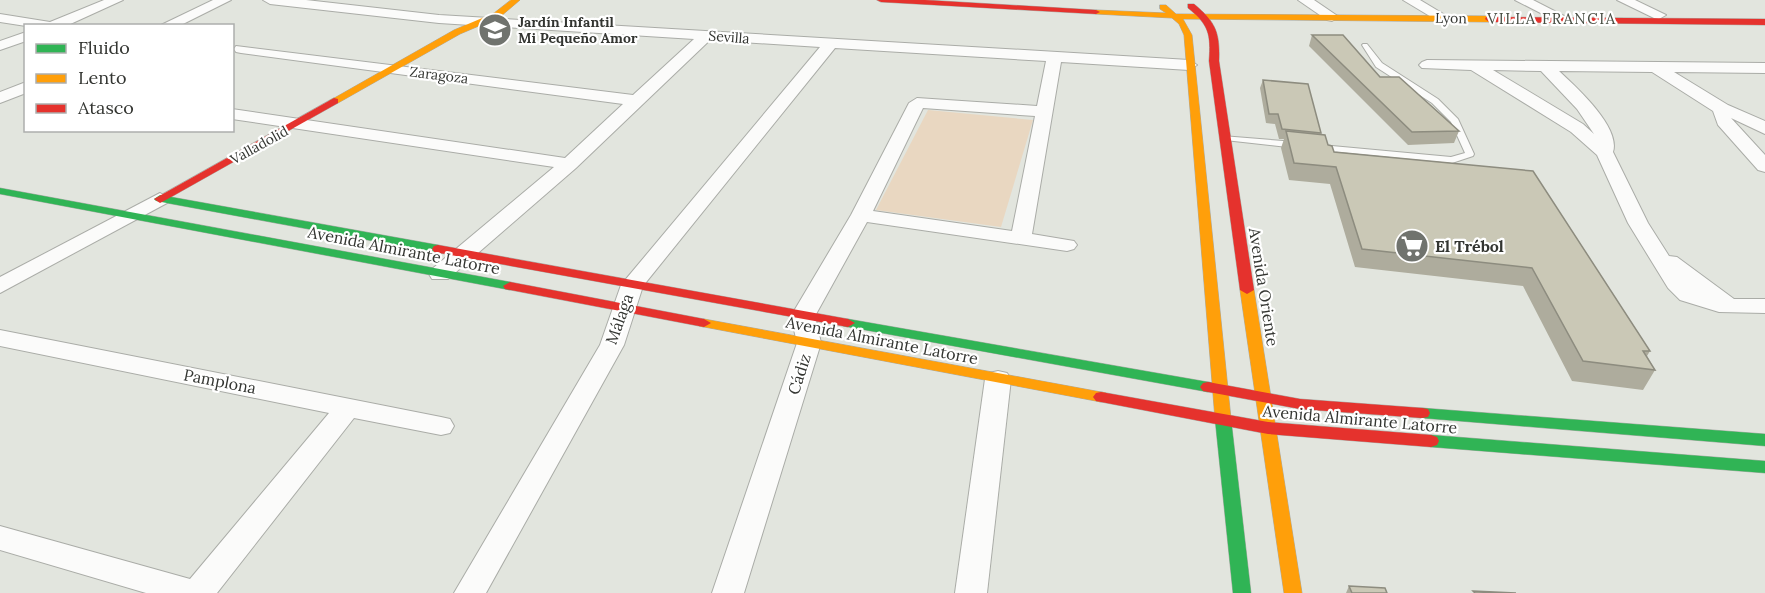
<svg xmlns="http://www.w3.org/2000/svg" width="1765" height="593" font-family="Lora,serif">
<rect width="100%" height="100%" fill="#e2e5de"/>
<polygon fill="#e9d7c1" points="928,110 1033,120 1001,227 876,210"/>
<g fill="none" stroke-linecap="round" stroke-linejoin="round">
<defs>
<g id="lane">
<polygon points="1363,44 1367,44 1382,63 1438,99 1458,119 1474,154 1473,156 1452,163 1318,150 1317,148 1321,145 1451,157 1465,153 1451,122 1432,103 1376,67 1362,45"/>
<polygon points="1222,136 1296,142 1300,145 1296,148 1225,140 1221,138"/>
</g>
<g id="street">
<polygon points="104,0 123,0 66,26 26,26 0,22 0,14 50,22"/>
<polygon points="213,0 231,0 179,26 159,26"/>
<path d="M263,0H306L439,15L1189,60L1197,65L1189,70L1061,62L1032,234L1074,241L1077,245L1074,249L1067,251L867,222L815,316L821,343L744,593H712L797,343L791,316L851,215L909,103L917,98L1037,106L1046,61L835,48L643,286L624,345L486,593H454L600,345L621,285L820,47L710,40L576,168L448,279H432L429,274L432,269L554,167L232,119V109L565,158L623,104L241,53L236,52L234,49L236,46L633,95L694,39L439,23L270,4ZM923,108L1035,116L1012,231L873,211Z"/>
<polygon points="1298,0 1314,0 1339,17 1332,21 1327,20"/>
<polygon points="1403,0 1420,0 1450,18 1448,21 1438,21"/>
<polygon points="1515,0 1533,0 1570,19 1568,22 1558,22"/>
<polygon points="1617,0 1635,0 1666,15 1659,19 1654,18"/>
<polygon points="26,32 26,41 0,50 0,41"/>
<path d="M1427,60L1765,63V73L1674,72L1728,105L1765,121V134L1731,118L1765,155V172L1758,170L1718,125L1713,111L1652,72L1559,71C1576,87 1621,127 1613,152L1648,223L1669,256L1677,257L1734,299H1765V313L1719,312L1680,300L1668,288L1628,223L1597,155L1571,132L1471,70L1422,68L1419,65L1422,62ZM1493,70L1541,71L1577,109L1594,134L1583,124Z"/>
<polygon points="26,82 26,93 0,103 0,92"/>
<polygon points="160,193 170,199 167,203 0,293 0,277"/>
<polygon points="0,330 441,417 450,419 454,426 450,433 441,435 354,418 217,593 146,593 0,550 0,526 190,579 329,413 0,346"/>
<polygon points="998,371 1007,373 1011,379 987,593 955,593 985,379 989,373"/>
</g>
<g id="fast">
<polygon points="0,188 510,282 517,286 510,290 0,194"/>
<polygon points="160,195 438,245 444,249 438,253 156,201 154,199"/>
<polygon points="848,319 1208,382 1213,383 1216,387 1213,391 1208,392 843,326 841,323 843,320"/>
<polygon points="1422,408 1765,434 1765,446 1422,418 1416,417 1414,413 1416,409"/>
<polygon points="1223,413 1229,415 1231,419 1251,593 1233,593 1215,419 1217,415"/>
<polygon points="1431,435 1765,461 1765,473 1431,447 1425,445 1423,441 1425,437"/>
</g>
<g id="slow">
<polygon points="511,0 520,0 500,17 460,34 338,103 330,103 329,101 454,30 494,13"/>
<polygon points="1160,5 1166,5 1176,14 1489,16 1493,19 1489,22 1183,19 1192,35 1231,419 1229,423 1217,423 1215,419 1184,35 1179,24 1172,18 1096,14 1092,12 1096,10 1166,13 1160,9"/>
<polygon points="1247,286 1254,290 1302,593 1284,593 1240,290"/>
<polygon points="704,319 1101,392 1106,393 1109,397 1106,401 1101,402 699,326 697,323"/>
</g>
<g id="jam">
<polygon points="877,0 925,0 1096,10 1100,12 1096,14 881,2"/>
<path d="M1188,4H1194C1216,22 1220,33 1219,61L1254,290L1247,294L1240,290L1209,61C1211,34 1209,25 1188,8Z"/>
<polygon points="1486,17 1765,19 1765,25 1489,22 1485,19"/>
<polygon points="334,98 338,99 338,103 164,201 160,203 154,199"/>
<polygon points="438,245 848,319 855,323 848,327 434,252 432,249 434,246"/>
<polygon points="510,282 704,319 711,323 704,327 505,289 503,286"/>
<polygon points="1208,382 1300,399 1422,408 1428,409 1430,413 1428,417 1422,418 1300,409 1203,391 1200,387 1203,383"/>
<polygon points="1101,392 1268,422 1431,435 1437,437 1439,441 1437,445 1431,447 1268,434 1096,401 1093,397 1096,393"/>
</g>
</defs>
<use href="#lane" stroke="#aaaca7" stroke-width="2"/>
<use href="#street" stroke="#aaaca7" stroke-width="2"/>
<use href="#fast" stroke="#aaaca7" stroke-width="1"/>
<use href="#slow" stroke="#aaaca7" stroke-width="1"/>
<use href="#jam" stroke="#aaaca7" stroke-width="1"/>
<use href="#lane" fill="#fbfbfa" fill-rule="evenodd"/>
<use href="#street" fill="#fbfbfa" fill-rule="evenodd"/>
<use href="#fast" fill="#30b455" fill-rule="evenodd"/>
<use href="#slow" fill="#ff9f0a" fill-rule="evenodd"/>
<use href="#jam" fill="#e5322d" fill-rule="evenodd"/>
</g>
<g fill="#aeac9d">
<polygon points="1312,35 1380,77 1459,131 1454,143 1408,145 1309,46"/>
<polygon points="1263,80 1321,133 1320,135 1334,152 1533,171 1650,351 1647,356 1655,370 1643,390 1572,381 1523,286 1355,267 1330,184 1289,180 1281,148 1284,139 1279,139 1275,124 1266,123 1260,88"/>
<polygon points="1349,586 1387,593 1346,593"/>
</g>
<g fill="#cac8b6" stroke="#8d8c7f" stroke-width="1.5">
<polygon points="1312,35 1343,35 1380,77 1399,77 1459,131 1412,132"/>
<polygon points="1263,80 1308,84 1321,133 1282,129 1278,114 1269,114"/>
<polygon points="1286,131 1325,135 1328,145 1332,146 1334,152 1533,171 1650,351 1643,351 1655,370 1583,361 1532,268 1362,249 1336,167 1294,163"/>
<polygon points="1349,586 1385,588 1387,593 1352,593"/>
<polygon points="1473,591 1516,593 1475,593"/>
</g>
<defs>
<symbol id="school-disc" viewBox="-11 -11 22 22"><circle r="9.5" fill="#70736e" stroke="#fff"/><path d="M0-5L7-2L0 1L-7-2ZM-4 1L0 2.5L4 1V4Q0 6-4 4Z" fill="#fff"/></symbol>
<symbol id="supermarket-disc" viewBox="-11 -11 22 22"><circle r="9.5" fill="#70736e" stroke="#fff"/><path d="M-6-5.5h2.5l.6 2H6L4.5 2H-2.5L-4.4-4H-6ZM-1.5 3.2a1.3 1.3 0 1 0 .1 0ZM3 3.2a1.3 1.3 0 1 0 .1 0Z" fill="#fff"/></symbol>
</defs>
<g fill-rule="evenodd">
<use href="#school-disc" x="476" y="11" width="38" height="38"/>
<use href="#supermarket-disc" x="1393" y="227" width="38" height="38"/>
</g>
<g text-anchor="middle" stroke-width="4.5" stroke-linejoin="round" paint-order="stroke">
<g font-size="14" fill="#333531" stroke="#fff">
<text transform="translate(1451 18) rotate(1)" y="5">Lyon</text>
<text transform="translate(729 37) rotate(4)" y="5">Sevilla</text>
<text transform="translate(439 75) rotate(7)" y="5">Zaragoza</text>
<text transform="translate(259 145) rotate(-29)" y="5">Valladolid</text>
</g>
<g font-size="14" font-weight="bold" fill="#333531" stroke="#fff" text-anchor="start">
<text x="518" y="27">Jardín Infantil<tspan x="518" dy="16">Mi Pequeño Amor</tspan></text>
</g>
<g font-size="15" letter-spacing="1.5" fill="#484d42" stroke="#fff">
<text x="1552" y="24">VILLA FRANCIA</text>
</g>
<g font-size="16" font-weight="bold" fill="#333531" stroke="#fff" text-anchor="start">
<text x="1435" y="252">El Trébol</text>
</g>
<g font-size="16" fill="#333531" stroke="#fff">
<text transform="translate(404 250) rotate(11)" y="6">Avenida Almirante Latorre</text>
<text transform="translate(1264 287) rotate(81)" y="6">Avenida Oriente</text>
<text transform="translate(619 319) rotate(-70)" y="6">Málaga</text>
<text transform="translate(882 340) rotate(11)" y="6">Avenida Almirante Latorre</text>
<text transform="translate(799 374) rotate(-72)" y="6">Cádiz</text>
<text transform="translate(220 381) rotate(11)" y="6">Pamplona</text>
<text transform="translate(1360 419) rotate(5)" y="6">Avenida Almirante Latorre</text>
</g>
</g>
<rect x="24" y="24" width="210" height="108" fill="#ffffff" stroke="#adaead" stroke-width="1.5"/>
<rect x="36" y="44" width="30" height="9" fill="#30b455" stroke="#adaead" stroke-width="1.5"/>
<text x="78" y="54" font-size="18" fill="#333531">Fluido</text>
<rect x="36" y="74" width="30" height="9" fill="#ff9f0a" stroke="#adaead" stroke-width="1.5"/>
<text x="78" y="84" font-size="18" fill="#333531">Lento</text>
<rect x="36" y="104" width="30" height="9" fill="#e5322d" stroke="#adaead" stroke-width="1.5"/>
<text x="78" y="114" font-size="18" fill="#333531">Atasco</text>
</svg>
